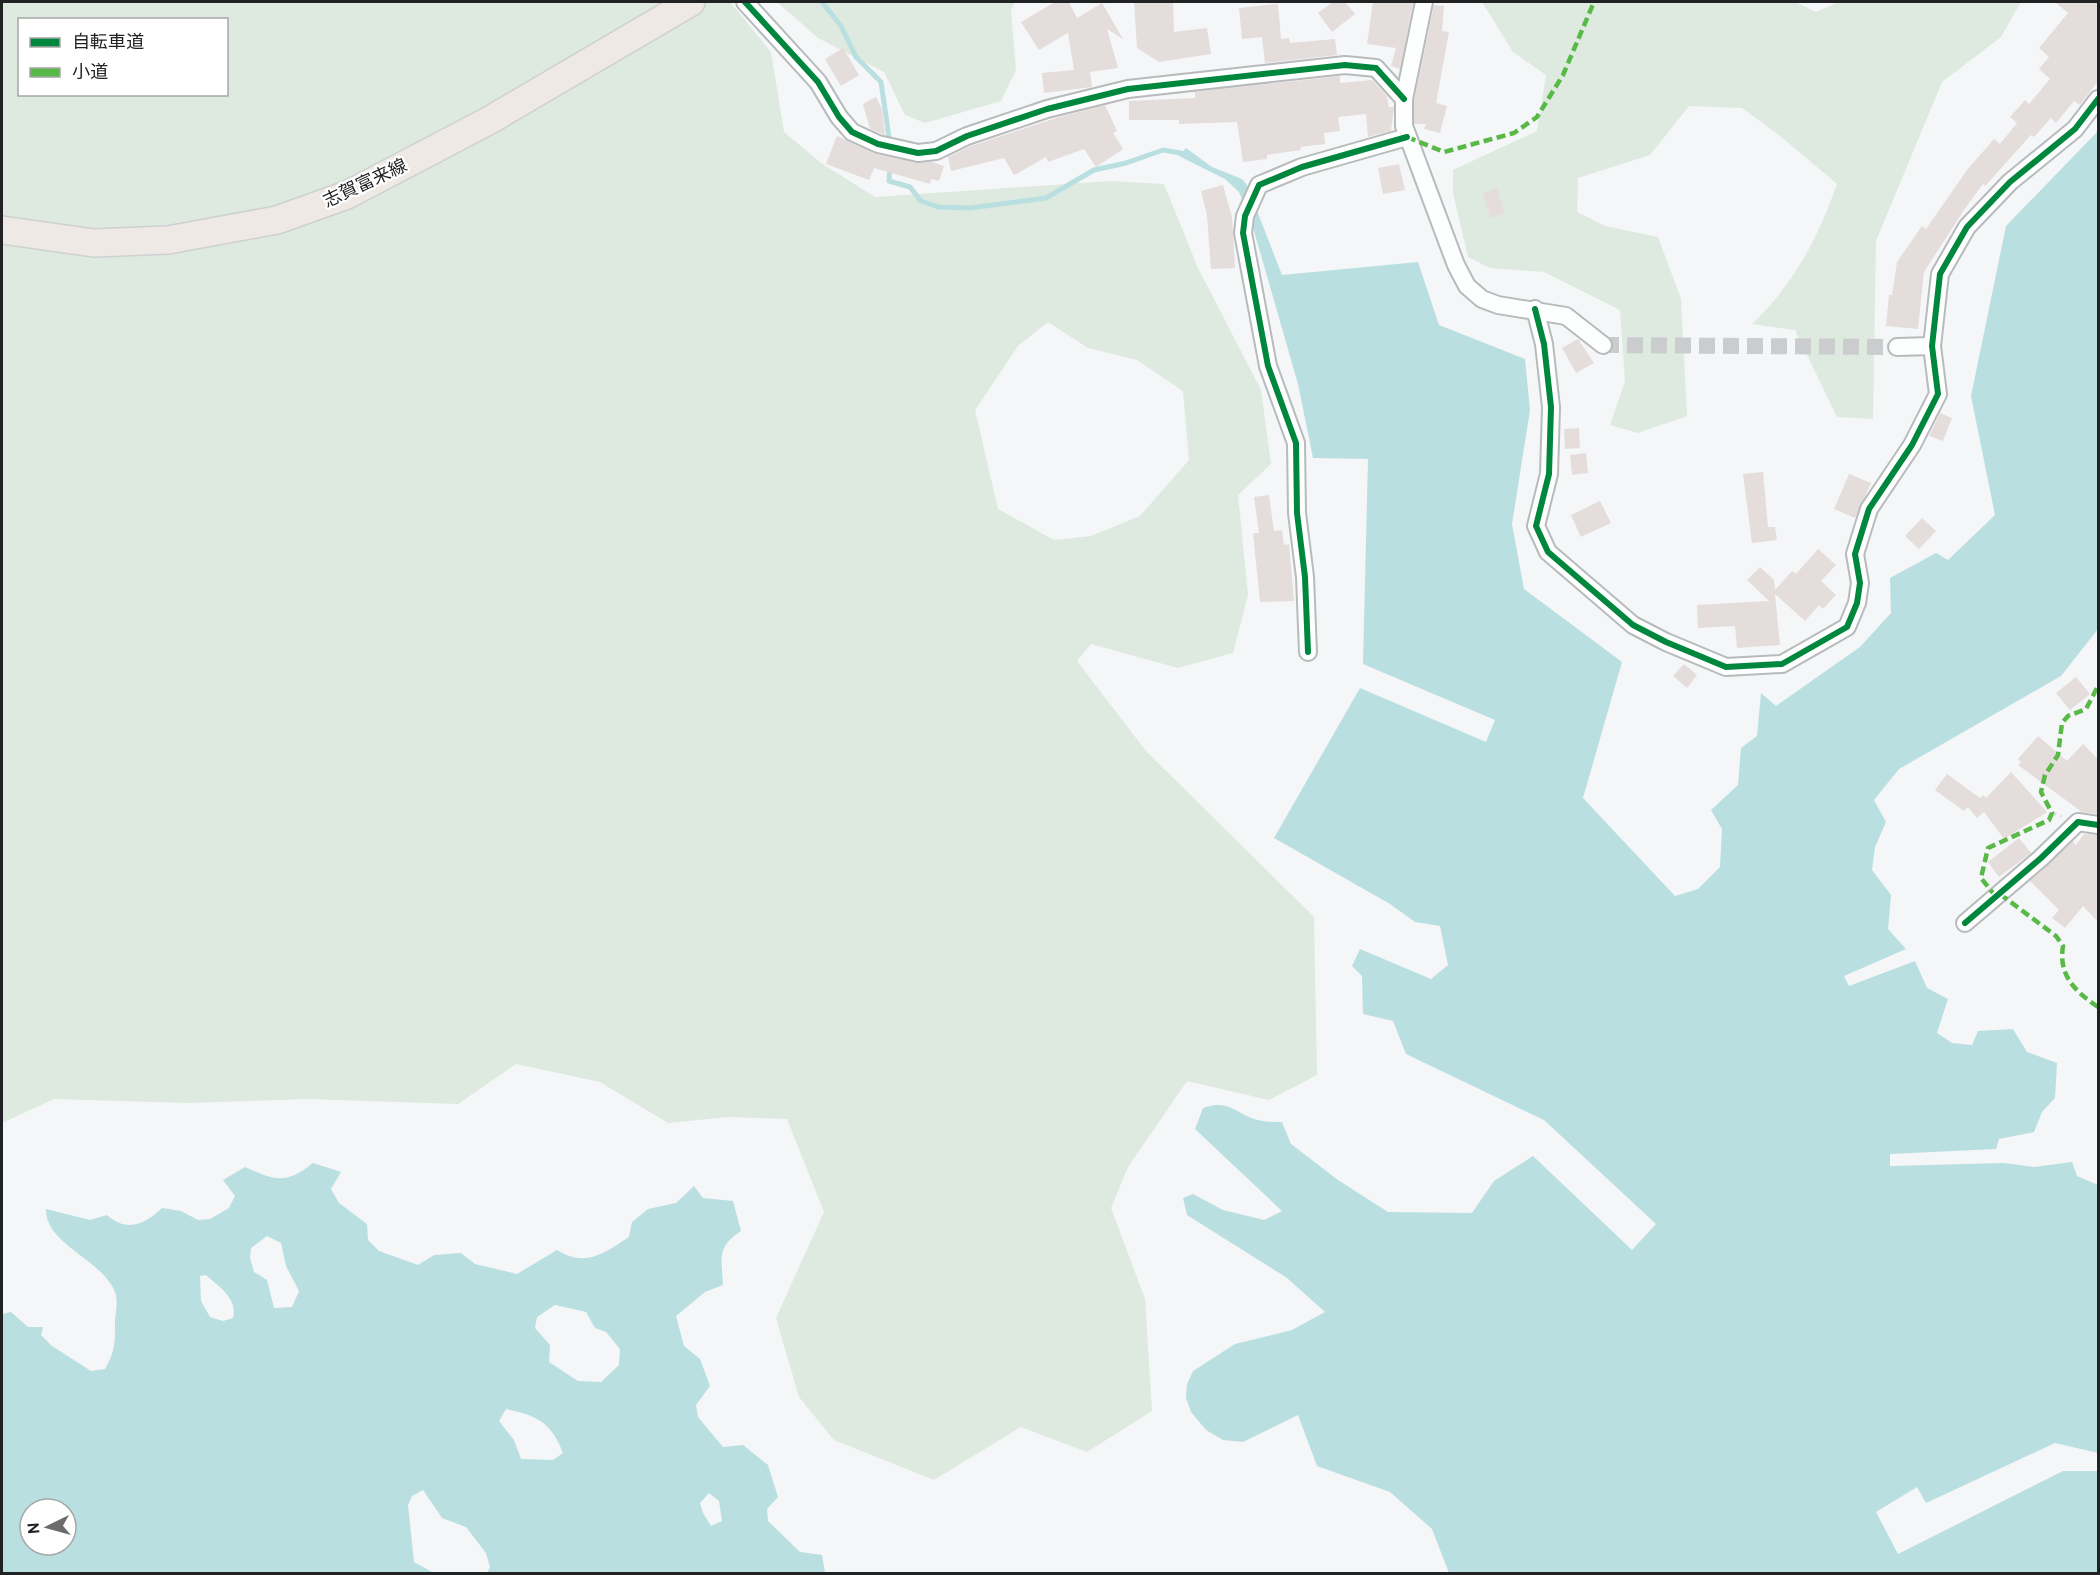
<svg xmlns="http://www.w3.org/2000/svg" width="2100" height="1575" font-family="Overpass,'Noto Sans JP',sans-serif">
<rect width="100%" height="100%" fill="#f4f6f8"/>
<g fill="#deeadf" fill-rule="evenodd">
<path d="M2,2H730L771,52L784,132L821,163L875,197L1111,181L1164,184L1198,268L1261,390L1271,464L1238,495L1248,595L1233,653L1178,668L1091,644L1077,661L1146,751L1314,917L1317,1075L1269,1100L1187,1081L1128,1167L1111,1208L1145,1299L1152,1411L1087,1452L1021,1427L934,1480L834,1440L799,1397L776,1318L824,1212L787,1119L729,1117L668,1123L600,1082L516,1064L458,1104L308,1099L188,1103L54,1099L2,1123ZM20,20H226V94H20ZM1048,322L1088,348L1137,360L1183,391L1189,460L1140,516L1091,536L1054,540L998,509L975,410L1018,346Z"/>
<polygon points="777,2 1014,2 1011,11 1016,70 1001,101 925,123 905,115 884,72 818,38"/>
<path d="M1482,2H1795L1816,12L1839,2H2021L2001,37L1942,82L1876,241L1873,419L1837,417L1795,330L1752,324C1794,284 1818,238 1837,184L1780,136L1742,108L1689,106L1650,155L1578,178L1577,212L1605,226L1658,237L1681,299L1687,416L1638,433L1610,425L1625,381L1620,310L1544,272L1490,268L1468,257L1453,193V170L1537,131L1546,75L1513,52Z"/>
</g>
<g fill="#badfe0" fill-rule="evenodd">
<path d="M2098,131V629L2061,676L1899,769L1874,800L1886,822L1875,847L1872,870L1891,895L1888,929L1906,949L1844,976L1849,986L1915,961L1927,988L1948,999L1937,1033L1952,1043L1972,1045L1978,1031L2013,1029L2027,1052L2057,1063L2055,1098L2042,1112L2034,1132L1999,1139L1996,1149L1890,1154V1166L2004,1163L2034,1167L2072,1162L2077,1176L2098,1185V1453L2055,1443L1926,1503L1917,1487L1876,1512L1898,1554L2063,1471H2098V1573H1449L1432,1529L1390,1492L1317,1466L1298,1415L1243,1442L1223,1440L1206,1430L1191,1412L1186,1398L1187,1384L1193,1371L1235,1344L1292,1330L1325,1312L1287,1278L1187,1215L1183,1198L1193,1194L1223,1210L1264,1220L1282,1211L1195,1129L1203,1108C1229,1098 1237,1115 1258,1120C1265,1122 1274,1122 1282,1122L1291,1144L1338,1180L1388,1212L1472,1213L1494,1181L1533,1156L1632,1250L1656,1224L1544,1120L1406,1054L1393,1021L1363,1014L1362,976L1352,966L1360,949L1431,979L1448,965L1440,926L1415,922L1390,904L1274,838L1360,688L1486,742L1495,720L1363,664L1368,459L1313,458L1298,384L1252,224L1239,192L1225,179L1179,156L1186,148L1212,167L1242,179L1247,185L1282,275L1418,262L1439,325L1525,359L1530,410L1512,524L1524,589L1622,662L1583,798L1675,896L1698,889L1720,867L1722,829L1711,810L1738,785L1741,748L1757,736L1761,693L1776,706L1860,647L1891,613L1890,578L1936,553L1948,560L1995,515L1971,396L2006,226Z"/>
<path d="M313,1163L341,1172L331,1189L339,1203L367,1224L368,1240L379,1251L418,1265L434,1255L461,1253L475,1264L517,1274L557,1250C586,1268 604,1253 629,1237L632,1222L648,1209L676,1203L694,1186L703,1198L733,1201L741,1231C716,1247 722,1259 723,1285L705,1292L676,1316L684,1346L700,1359L710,1386L696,1405L698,1417L723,1447L743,1445L768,1465L778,1497L767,1509L768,1521L800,1552L822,1555L825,1573H487L490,1567L486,1553L466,1527L442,1518L423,1490L412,1496L408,1505L414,1562L434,1573H2V1314L11,1312L28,1327H43L41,1335L52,1346L91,1371L105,1369C116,1350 115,1341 115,1320C116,1312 118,1300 115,1292C102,1259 45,1244 46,1209L90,1220L107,1215C127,1233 145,1224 162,1208L181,1211L198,1220L210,1219L229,1208L235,1196L223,1180L245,1167C274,1180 286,1185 313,1163ZM267,1236L281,1243L286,1266L299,1291L292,1307L274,1308L267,1280L254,1272L250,1258L251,1248ZM206,1275C219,1287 238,1298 233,1318L223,1321L210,1317L201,1301L200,1276ZM555,1305L586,1312L595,1328L606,1332L620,1349L619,1365L601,1382L578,1381L549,1362L550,1345L535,1328L537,1317ZM506,1409C537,1415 552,1423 563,1453L553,1460L521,1459L514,1440L499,1421ZM709,1493L719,1501L722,1521L711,1526L703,1513L700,1503ZM30,1509H66V1545H30Z"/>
</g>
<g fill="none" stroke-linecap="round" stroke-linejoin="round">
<g stroke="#badfe0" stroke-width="5">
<polyline points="822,2 841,26 856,57 881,82 890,144"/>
<polyline points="890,165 889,181 910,187 921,201 938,207 970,208 1046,198 1094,170 1126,163 1163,150 1186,154"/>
</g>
</g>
<g fill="#e5dddc">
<polygon points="1055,2 1069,2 1077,18 1102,3 1123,39 1107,29 1118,68 1090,72 1092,87 1044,93 1042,73 1074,70 1068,33 1039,50 1021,22"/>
<polygon points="1134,2 1173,2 1174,32 1207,28 1211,54 1159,62 1137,48"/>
<polygon points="1333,2 1345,2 1355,14 1332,32 1318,13"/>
<polygon points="1373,2 1413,3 1400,69 1391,66 1396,48 1367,44"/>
<polygon points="2055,2 2098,2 2098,81 2080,105 2074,101 2056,123 2051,118 2034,137 2031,135 1985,186 1983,184 1966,207 1924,272 1918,329 1886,326 1889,295 1892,295 1897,262 1922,226 1926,229 1967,170 1994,139 2000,144 2017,123 2010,117 2025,100 2029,104 2050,79 2039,69 2049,57 2039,48 2068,13"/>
<polygon points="1278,4 1281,39 1289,38 1290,43 1335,39 1337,55 1265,63 1262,37 1242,39 1239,8"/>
<polygon points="1434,5 1444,6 1442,31 1449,32 1436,103 1447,106 1440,133 1424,129 1426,124 1414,124 1414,101"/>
<polygon points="843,48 859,75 841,86 825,59"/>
<polygon points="1340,76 1340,83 1372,80 1387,96 1389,107 1394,107 1391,131 1368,137 1366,114 1338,117 1340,131 1324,133 1325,144 1300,147 1301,150 1267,155 1267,159 1243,162 1237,122 1179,124 1179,120 1129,120 1129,101 1195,98 1195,92"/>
<polygon points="876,97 882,109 885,135 870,129 863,104"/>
<polygon points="1105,105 1117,131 1113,133 1123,149 1096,167 1084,149 1048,162 1046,157 1014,175 1004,158 951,171 948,157 971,146 1056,118"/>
<polygon points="837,136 875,154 916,163 932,162 944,166 939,181 931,179 930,184 874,168 869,180 826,164"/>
<polygon points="1399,164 1405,190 1383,194 1378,168"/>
<polygon points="1223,185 1232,217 1235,268 1211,269 1207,215 1201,191"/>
<polygon points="1497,188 1505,214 1490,218 1483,193"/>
<polygon points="1578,339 1594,363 1576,373 1562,348"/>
<polygon points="1940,413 1952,418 1943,441 1929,436"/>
<polygon points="1579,428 1580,448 1565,449 1564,429"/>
<polygon points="1586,453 1588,473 1572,475 1570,455"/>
<polygon points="1763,472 1768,527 1775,527 1777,540 1752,543 1743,474"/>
<polygon points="1849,474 1871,483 1855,518 1834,509"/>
<polygon points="1269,495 1274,531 1282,530 1284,545 1289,544 1294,601 1260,602 1253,533 1259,533 1254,497"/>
<polygon points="1600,501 1611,523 1581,537 1571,515"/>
<polygon points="1922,518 1936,531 1919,549 1905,536"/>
<polygon points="1818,549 1836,565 1821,581 1836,595 1823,609 1819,605 1805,621 1775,594 1780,645 1737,648 1735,626 1698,628 1697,605 1769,601 1747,580 1760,567 1774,580 1775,590 1792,571 1796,574"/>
<polygon points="1684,664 1697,675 1687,688 1673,676"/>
<polygon points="2076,677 2090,694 2070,710 2056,693"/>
<polygon points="2038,736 2067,761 2083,744 2098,759 2098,814 2082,812 2018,765 2021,762 2018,759"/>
<polygon points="2011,772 2047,812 2004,839 1984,812 1977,818 1968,807 1964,811 1935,790 1947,774 1980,798 1983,795 1986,798"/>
<polygon points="2084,834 2098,835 2098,922 2083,906 2065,928 2052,918 2059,910 2030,881 2073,841 2076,845"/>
<polygon points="2019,838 2031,853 1999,877 1988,862"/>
</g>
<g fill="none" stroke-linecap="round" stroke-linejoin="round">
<polyline stroke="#cacccd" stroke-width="16" stroke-dasharray="16 8" stroke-linecap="butt" points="1603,345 1897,347"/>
<defs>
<g id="minor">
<polyline points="745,2 818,82 839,117 852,132 878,144 918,153 936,151 967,136 1047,109 1128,89 1345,65 1376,68 1404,99"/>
<polyline points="1424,2 1404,99 1404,126 1456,265 1467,286 1482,299 1498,305 1566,316 1603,345"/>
<polyline points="1535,309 1544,344 1551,407 1549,474 1536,526 1548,552 1633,625 1666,642 1726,667 1782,664 1847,627 1857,603 1860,583 1855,554 1869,509 1912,445 1938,394 1932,346 1940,274 1967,227 2010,182 2075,129 2098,99"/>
<polyline points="1897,347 1932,346"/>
<polyline points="1308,652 1305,577 1297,513 1296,443 1268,366 1243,233 1245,216 1259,185 1302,167 1407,137"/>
<polyline points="1965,923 2041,858 2078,822 2098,825"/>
</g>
<polyline id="primary" points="2,230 94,243 168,240 277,220 347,195 490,120 691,2"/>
</defs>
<use href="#minor" stroke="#b8babb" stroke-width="20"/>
<use href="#primary" stroke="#ced0d1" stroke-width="30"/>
<polyline stroke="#dbdcdc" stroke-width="3" stroke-dasharray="4.5 4.5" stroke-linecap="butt" points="2052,813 2062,816"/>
<use href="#minor" stroke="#fdfefe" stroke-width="16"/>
<use href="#primary" stroke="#efe9e5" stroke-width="27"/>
<g stroke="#58b947" stroke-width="4.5" stroke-dasharray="9 4.5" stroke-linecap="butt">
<polyline points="1407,137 1444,152 1514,133 1537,117 1563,75 1594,2"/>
<path d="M2000,894L2056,936L2063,946C2058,976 2076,992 2098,1007"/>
<polyline points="1996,897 1981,878 1988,848 2049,820 2052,813 2041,792 2045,775 2058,755 2062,723 2068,716 2086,709 2098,686"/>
</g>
<defs>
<g id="cycleway">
<polyline points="745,2 818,82 839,117 852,132 878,144 918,153 936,151 967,136 1047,109 1128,89 1345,65 1376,68 1404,99"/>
<polyline points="1535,309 1544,344 1551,407 1549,474 1536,526 1548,552 1633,625 1666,642 1726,667 1782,664 1847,627 1857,603 1860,583 1855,554 1869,509 1912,445 1938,394 1932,346 1940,274 1967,227 2010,182 2075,129 2098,99"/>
<polyline points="1308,652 1305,577 1297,513 1296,443 1268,366 1243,233 1245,216 1259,185 1302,167 1407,137"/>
<polyline points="1965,923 2041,858 2078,822 2098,825"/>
</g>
</defs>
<use href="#cycleway" stroke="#fff" stroke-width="10"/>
<use href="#cycleway" stroke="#00873e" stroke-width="6"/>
</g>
<g text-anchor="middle" stroke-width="4.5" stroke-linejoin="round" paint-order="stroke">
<g font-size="18" fill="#202223" stroke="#fff">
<text transform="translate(365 183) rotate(-25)" y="6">志賀富来線</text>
</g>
</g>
<rect width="2100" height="1575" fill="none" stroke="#202223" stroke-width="6"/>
<rect x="18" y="18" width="210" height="78" fill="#ffffff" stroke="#a6a7a7" stroke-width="1.5"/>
<rect x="30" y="38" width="30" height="9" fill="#00873e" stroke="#a6a7a7" stroke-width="1.5"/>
<text x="72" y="48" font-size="18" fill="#202223">自転車道</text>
<rect x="30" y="68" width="30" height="9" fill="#58b947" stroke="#a6a7a7" stroke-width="1.5"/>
<text x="72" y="78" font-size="18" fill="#202223">小道</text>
<g transform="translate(48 1527) rotate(265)"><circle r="28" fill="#ffffff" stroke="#a6a7a7" stroke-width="1.5"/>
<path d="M0-4.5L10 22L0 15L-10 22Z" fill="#6a6c6e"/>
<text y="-9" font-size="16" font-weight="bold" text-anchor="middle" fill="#202223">N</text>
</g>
</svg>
